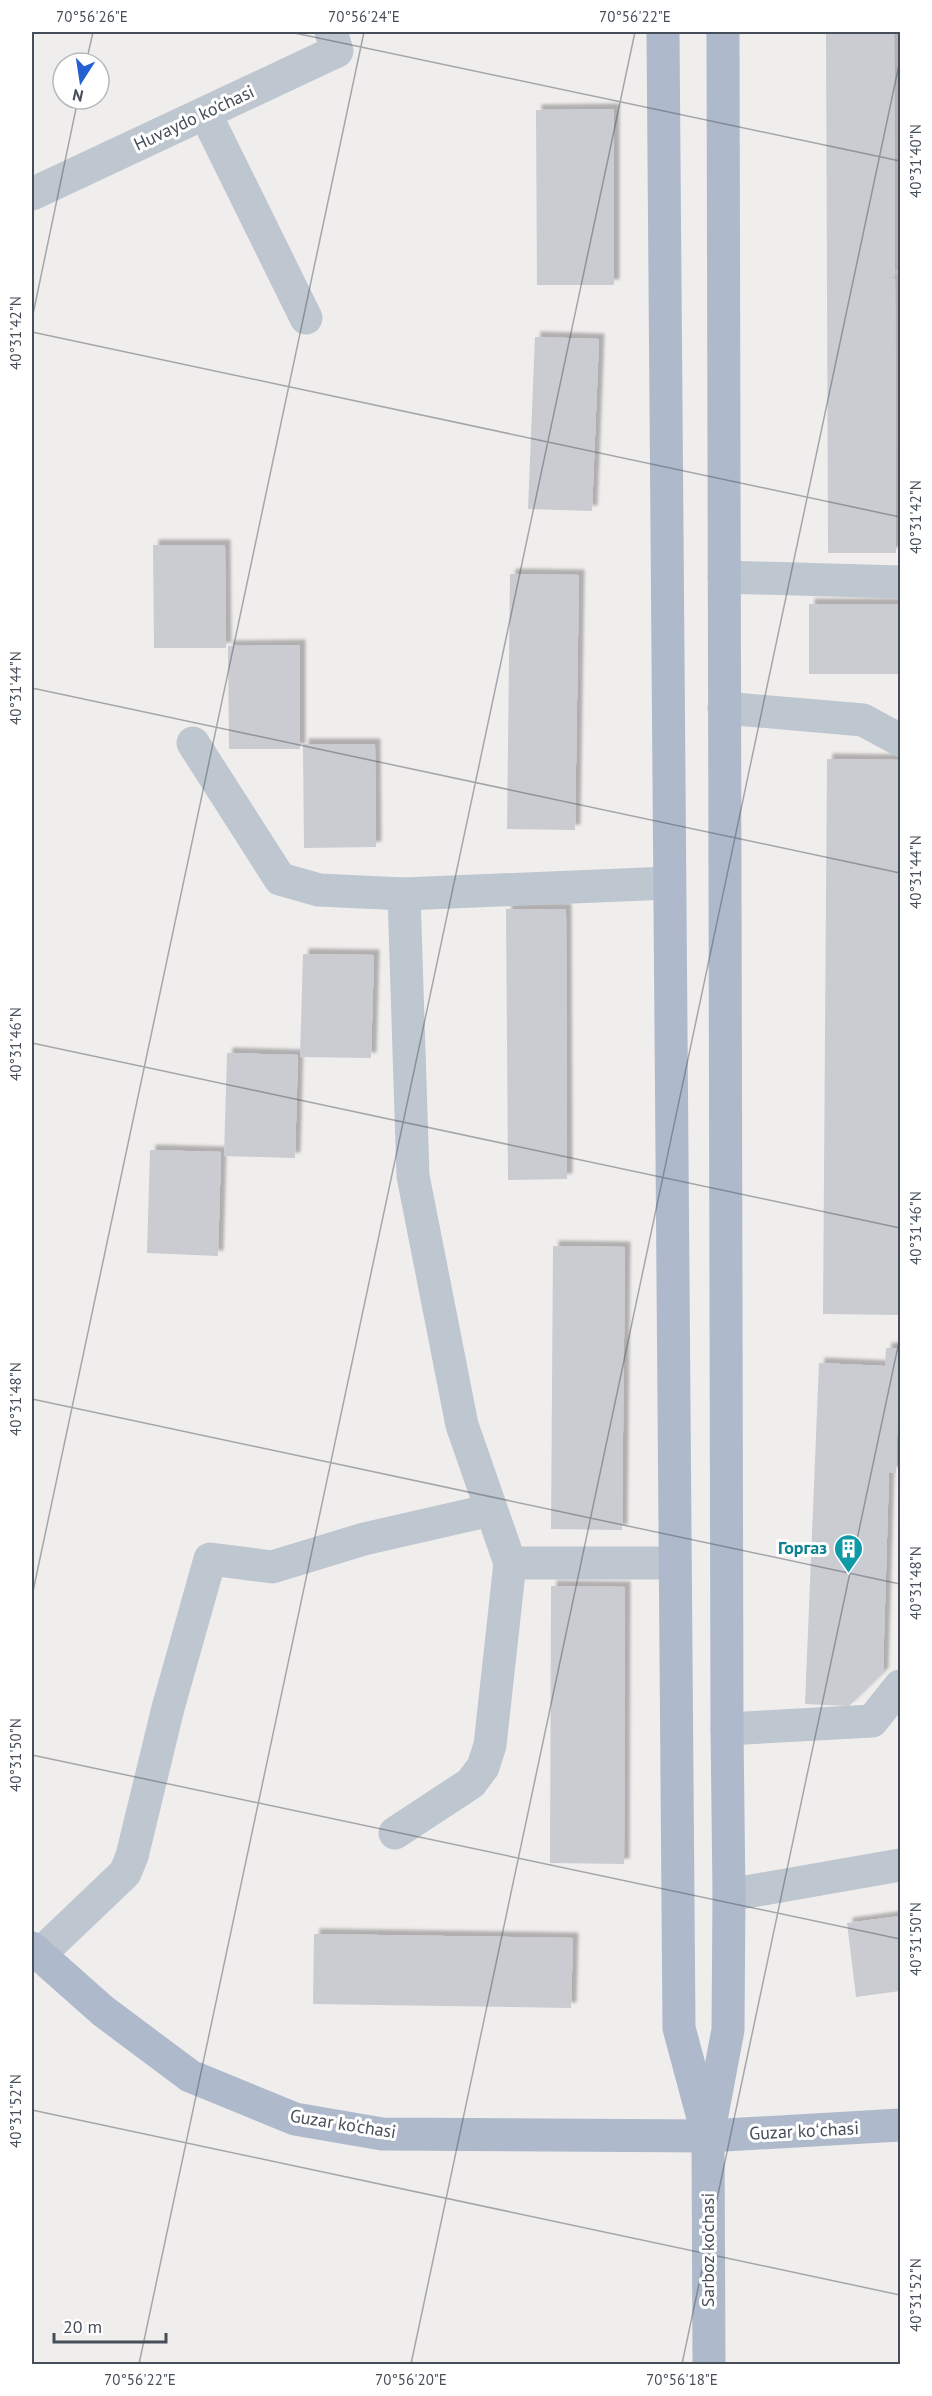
<svg xmlns="http://www.w3.org/2000/svg" width="932" height="2396" font-family="'PT Sans',sans-serif">
<defs>
<filter id="shadow"><feDropShadow dx="5.5" dy="-5.5" stdDeviation="1.5" flood-color="#0004"/></filter>
</defs>
<rect width="100%" height="100%" fill="#f0eded"/>
<g fill="#caccd2" filter="url(#shadow)">
<polygon points="826,32 894,32 895,277 852,278 895,278 896,553 828,553"/>
<polygon points="614,109 614,285 537,285 536,110"/>
<polygon points="535,337 599,339 592,511 528,509"/>
<polygon points="153,545 225,545 226,648 154,648"/>
<polygon points="510,574 579,575 575,830 507,829"/>
<rect x="809" y="604" width="91" height="70"/>
<polygon points="300,645 300,749 229,749 228,646"/>
<polygon points="303,744 375,744 376,847 304,848"/>
<polygon points="827,759 900,760 900,1315 823,1314"/>
<polygon points="506,909 566,909 567,1179 508,1180"/>
<polygon points="303,954 374,955 371,1058 300,1057"/>
<polygon points="227,1053 298,1055 295,1158 224,1156"/>
<polygon points="150,1150 221,1152 218,1256 147,1253"/>
<polygon points="553,1246 625,1247 622,1530 551,1529"/>
<polygon points="886,1348 900,1348 900,1402 898,1402 896,1473 889,1472 883,1673 849,1706 805,1704 819,1363 885,1366"/>
<polygon points="551,1586 625,1587 624,1864 550,1863"/>
<polygon points="900,1916 900,1991 856,1997 847,1923"/>
<polygon points="314,1934 573,1938 571,2008 313,2004"/>
</g>
<g fill="none" stroke-linecap="round" stroke-linejoin="round">
<g stroke="#bec6cf" stroke-width="33">
<polyline points="205,113 306,318"/>
<polyline points="32,194 337,51 331,32"/>
<polyline points="724,577 900,582"/>
<polyline points="724,708 863,720 900,740"/>
<polyline points="193,743 280,879 319,890 404,894 669,883"/>
<polyline points="510,1563 675,1563"/>
<polyline points="727,1729 872,1721 900,1686"/>
<polyline points="395,1833 471,1783 483,1767 490,1745 510,1563 462,1425 413,1176 404,894"/>
<polyline points="729,1895 900,1865"/>
<polyline points="39,1955 125,1873 132,1856 168,1708 210,1559 272,1567 364,1539 491,1510"/>
</g>
<g stroke="#aebacb" stroke-width="33">
<polyline points="663,32 679,2028 706,2129"/>
<polyline points="32,1948 103,2011 190,2076 295,2119 382,2134 708,2136 900,2125"/>
<polyline points="709,2364 708,2136 728,2030 729,1895 727,1729 723,32"/>
</g>
</g>
<path fill="none" stroke="#464f59" stroke-width="1.5" stroke-opacity="0.45" d="M290,32L900,161M86,63L93,32M32,319L78,99M32,332L900,517M32,688L900,873M32,1043L900,1228M32,1399L900,1584M32,1596L364,32M32,1755L900,1939M32,2110L900,2295M139,2364L635,32M411,2364L900,60M682,2364L900,1337"/>
<defs>
<symbol id="building-pin" viewBox="-11 -11 22 30"><path d="M0 17L-7.5 6A9.5 9.5 0 1 1 7.5 6Z" fill="#0f9aa8" stroke="#fff"/><path d="M-4-6H4V6H1V3H-1V6H-4ZM-2.5-4.3h1.7v1.8h-1.7ZM.8-4.3h1.7v1.8H.8ZM-2.5-1h1.7V.8h-1.7ZM.8-1h1.7V.8H.8Z" fill="#fff"/></symbol>
</defs>
<g fill-rule="evenodd">
<use href="#building-pin" x="832" y="1532" width="33" height="45"/>
</g>
<g text-anchor="middle" stroke-width="6" stroke-linejoin="round" paint-order="stroke">
<g font-size="18" fill="#464f59" stroke="#fff">
<text transform="translate(194 118) rotate(-25)" y="6">Huvaydo ko'chasi</text>
<text transform="translate(343 2124) rotate(9)" y="6">Guzar ko'chasi</text>
<text transform="translate(804 2131) rotate(-3)" y="6">Guzar koʻchasi</text>
<text transform="translate(708 2250) rotate(-90)" y="6">Sarboz ko'chasi</text>
</g>
<g font-size="18" font-weight="bold" fill="#0d838f" stroke="#fff" text-anchor="end">
<text x="827" y="1554">Горгаз</text>
</g>
</g>
<rect width="932" height="2396" fill="none" stroke="#ffffff" stroke-width="66"/>
<g transform="translate(81 81) rotate(192)"><circle r="28" fill="#ffffff" stroke="#b5b9bd" stroke-width="1.5"/>
<path d="M0-4.5L10 22L0 15L-10 22Z" fill="#2361d3"/>
<text y="-9" font-size="16" font-weight="bold" text-anchor="middle" fill="#464f59">N</text>
</g>
<path d="M54 2333v9h112v-9" fill="none" stroke="#464f59" stroke-width="3"/>
<text x="63" y="2333" font-size="18" fill="#464f59" stroke="#ffffff" stroke-width="4.5" paint-order="stroke">20 m</text>
<rect x="33" y="33" width="866" height="2330" fill="none" stroke="#464f59" stroke-width="2"/>
<g font-size="15" text-anchor="middle" fill="#464f59">
<text x="92" y="22">70°56'26"E</text>
<text x="364" y="22">70°56'24"E</text>
<text x="635" y="22">70°56'22"E</text>
<text transform="translate(916 161) rotate(-90)" y="5">40°31'40"N</text>
<text transform="translate(16 333) rotate(-90)" y="5">40°31'42"N</text>
<text transform="translate(916 517) rotate(-90)" y="5">40°31'42"N</text>
<text transform="translate(16 688) rotate(-90)" y="5">40°31'44"N</text>
<text transform="translate(916 872) rotate(-90)" y="5">40°31'44"N</text>
<text transform="translate(16 1044) rotate(-90)" y="5">40°31'46"N</text>
<text transform="translate(916 1228) rotate(-90)" y="5">40°31'46"N</text>
<text transform="translate(16 1399) rotate(-90)" y="5">40°31'48"N</text>
<text transform="translate(916 1583) rotate(-90)" y="5">40°31'48"N</text>
<text transform="translate(16 1755) rotate(-90)" y="5">40°31'50"N</text>
<text transform="translate(916 1939) rotate(-90)" y="5">40°31'50"N</text>
<text transform="translate(16 2111) rotate(-90)" y="5">40°31'52"N</text>
<text transform="translate(916 2295) rotate(-90)" y="5">40°31'52"N</text>
<text x="140" y="2385">70°56'22"E</text>
<text x="411" y="2385">70°56'20"E</text>
<text x="682" y="2385">70°56'18"E</text>
</g>
</svg>
